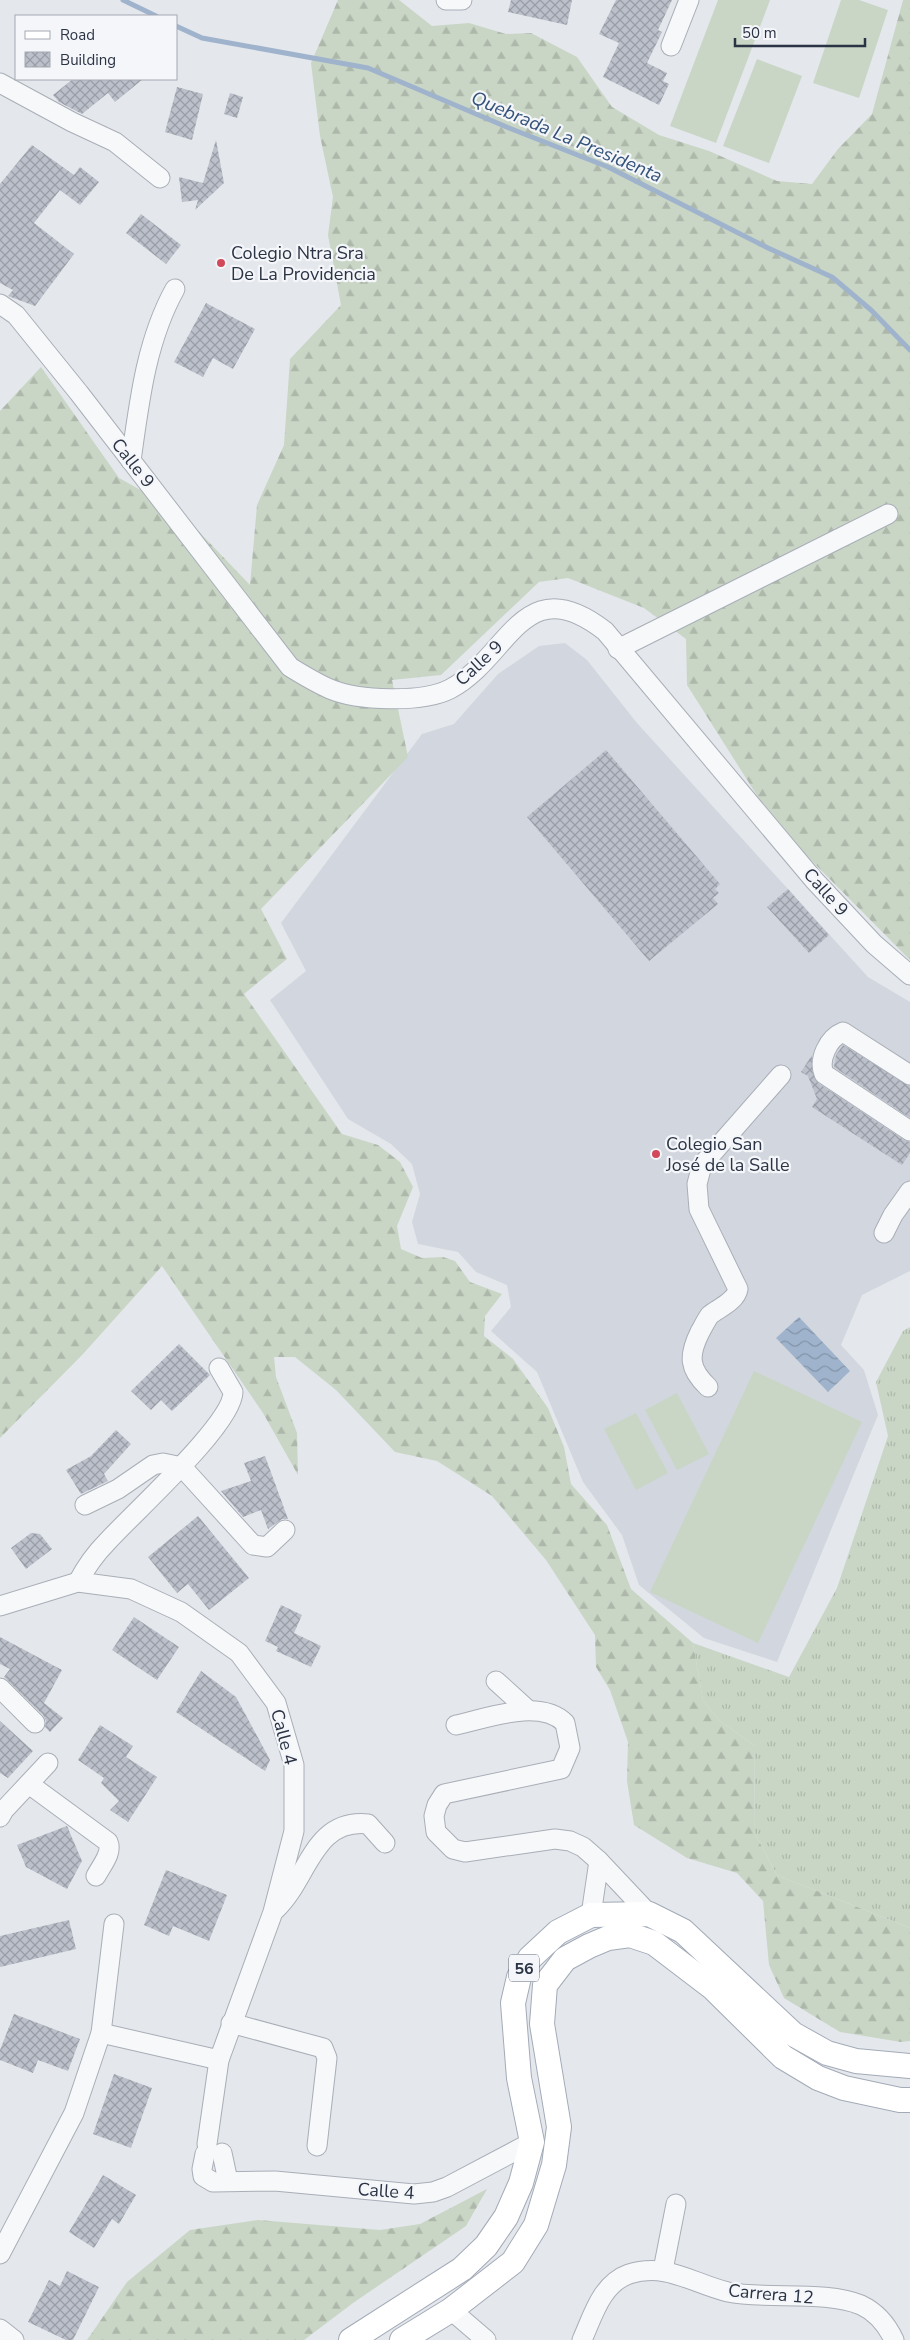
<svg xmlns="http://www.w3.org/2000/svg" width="910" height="2340" font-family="'Nunito Sans',sans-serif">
<defs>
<pattern id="grass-tufts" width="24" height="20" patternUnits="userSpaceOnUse" patternTransform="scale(1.25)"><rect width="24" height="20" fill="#c9d6c5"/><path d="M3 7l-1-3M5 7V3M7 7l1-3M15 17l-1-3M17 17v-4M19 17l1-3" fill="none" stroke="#adb8ab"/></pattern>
<pattern id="forest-firs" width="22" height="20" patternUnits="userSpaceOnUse" patternTransform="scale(1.25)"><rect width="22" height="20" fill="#c9d6c5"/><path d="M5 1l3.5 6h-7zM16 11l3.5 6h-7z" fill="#adb8ab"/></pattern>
<pattern id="water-waves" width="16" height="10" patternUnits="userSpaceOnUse" patternTransform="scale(1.25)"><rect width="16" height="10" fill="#9fb4cc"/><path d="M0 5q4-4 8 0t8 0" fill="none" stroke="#8293a7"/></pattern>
<pattern id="building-cross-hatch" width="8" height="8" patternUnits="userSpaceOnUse" patternTransform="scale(1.25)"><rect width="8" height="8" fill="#bbc0ca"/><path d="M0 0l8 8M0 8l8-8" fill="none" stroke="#989da6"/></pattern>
</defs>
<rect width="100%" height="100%" fill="#e4e7ec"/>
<polygon fill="#d2d6de" points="565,643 587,660 637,723 868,977 910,1002 910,1271 862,1295 841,1345 864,1370 878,1415 777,1662 704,1638 639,1585 622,1535 583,1482 537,1372 491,1331 511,1307 507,1285 476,1272 458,1252 418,1244 412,1222 420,1194 412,1164 391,1144 348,1119 270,1000 306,971 281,923 422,734 454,724 498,674 539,646"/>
<polygon fill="url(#grass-tufts)" points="910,1327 910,1928 777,1875 754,1832 755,1746 720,1721 703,1701 693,1643 789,1677 837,1588 888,1436 876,1382 903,1331"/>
<g fill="url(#forest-firs)">
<polygon points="338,0 399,0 432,26 469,23 506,34 531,33 577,57 612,107 659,135 709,151 777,181 812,184 838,149 872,114 903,0 910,0 910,960 807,856 758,797 687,685 686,639 644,608 568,578 539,582 441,675 392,680 408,757 261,909 287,959 244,994 342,1134 378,1145 400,1162 413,1187 397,1226 401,1249 422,1258 443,1257 455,1261 470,1282 502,1294 485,1316 484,1336 513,1359 548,1408 564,1447 571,1484 607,1525 631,1589 693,1643 703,1701 720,1721 755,1746 754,1832 777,1875 910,1928 910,2041 901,2042 840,2032 784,1998 769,1965 763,1901 737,1873 687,1858 634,1825 627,1781 628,1742 610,1690 596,1667 595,1635 546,1560 492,1496 437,1461 395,1452 336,1390 295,1357 274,1357 276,1377 297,1433 298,1475 263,1413 162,1266 83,1354 0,1438 0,411 41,367 119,478 180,512 250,585 257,505 284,445 290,359 341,305 328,235 333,197 320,136 311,63"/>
<polygon points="487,2189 466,2226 353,2303 304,2340 87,2340 127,2282 190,2230 258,2220 380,2230 420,2224"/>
</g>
<g fill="#c9d6c5">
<polygon points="718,0 770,0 716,143 670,126"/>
<polygon points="841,0 859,0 888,10 859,98 813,83"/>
<polygon points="757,59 802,76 769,163 723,146"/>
<polygon points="754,1371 862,1422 758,1643 650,1592"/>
<polygon points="677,1393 709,1454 677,1470 645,1410"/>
<polygon points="636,1413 668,1473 636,1490 604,1429"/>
</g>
<polygon fill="url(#water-waves)" points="799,1317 850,1371 828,1392 776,1338"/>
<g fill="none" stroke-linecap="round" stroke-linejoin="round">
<g stroke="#9fb4cc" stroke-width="5">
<polyline points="123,0 156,16"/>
<polyline points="176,26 202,38 368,68 509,128 608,167 768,248 832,277 871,310 910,350"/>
</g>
</g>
<g fill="url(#building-cross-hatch)">
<polygon points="511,0 572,0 567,25 508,12"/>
<polygon points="616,0 672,0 658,30 662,32 647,63 667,73 663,81 669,84 659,105 603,77 619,43 599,34"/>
<polygon points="73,79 143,79 115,102 108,93 82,114 59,102 53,95"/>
<polygon points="177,87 203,94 192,140 165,132"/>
<polygon points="230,93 243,97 237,118 224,114"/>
<polygon points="216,140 224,183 195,210 198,200 182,202 179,177 203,183"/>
<polygon points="32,145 74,175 80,167 99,182 80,205 60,190 34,223 74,254 35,306 8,296 13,290 0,283 0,184"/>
<polygon points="141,214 181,245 166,264 126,233"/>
<polygon points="206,303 255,329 233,369 213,358 203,377 174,362"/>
<polygon points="606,750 720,884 715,889 719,893 713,898 718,904 649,961 527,817"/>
<polygon points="788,889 829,935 809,953 767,907"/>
<polygon points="843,1045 910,1086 910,1118 834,1067 836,1055"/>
<polygon points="812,1055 812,1071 818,1083 904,1140 910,1142 910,1153 902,1165 812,1107 817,1099 808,1076 801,1072"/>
<polygon points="179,1344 210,1375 172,1411 161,1400 151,1410 131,1391"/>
<polygon points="116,1430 131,1444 104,1474 108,1481 81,1494 66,1470 91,1456"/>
<polygon points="265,1456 288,1519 282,1519 268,1529 261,1510 243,1517 221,1491 251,1481 244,1463"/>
<polygon points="198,1516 249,1578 209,1610 188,1584 177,1593 148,1557"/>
<polygon points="31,1533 40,1534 52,1549 26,1569 11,1548"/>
<polygon points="281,1605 302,1615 294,1633 321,1646 311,1667 276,1651 278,1647 265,1641"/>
<polygon points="134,1617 179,1647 157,1680 112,1650"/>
<polygon points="0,1637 62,1670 44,1703 63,1718 50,1732 45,1727 46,1721 43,1715 4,1677 10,1669 0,1664"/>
<polygon points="201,1671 236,1697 270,1760 265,1771 176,1712"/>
<polygon points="0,1721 33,1751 8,1778 0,1773"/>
<polygon points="100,1725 133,1746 126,1757 157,1777 128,1822 110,1810 119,1801 101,1783 104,1778 78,1760"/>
<polygon points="67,1826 82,1861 67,1889 26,1867 17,1845"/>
<polygon points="166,1870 227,1895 209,1941 173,1926 169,1936 144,1925"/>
<polygon points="69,1920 76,1949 0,1967 0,1936"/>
<polygon points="14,2014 80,2039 68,2071 38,2060 33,2073 0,2060 0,2050"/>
<polygon points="114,2074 152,2088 131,2148 93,2134"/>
<polygon points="103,2175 136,2195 119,2224 112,2219 94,2248 69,2232"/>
<polygon points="67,2271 99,2287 73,2340 66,2340 28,2322 49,2280 60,2286"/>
</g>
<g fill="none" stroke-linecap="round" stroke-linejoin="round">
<defs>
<g id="minor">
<polyline points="446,0 462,0"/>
<polyline points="671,46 689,0"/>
<polyline points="0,83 72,122 115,142 160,178"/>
<path d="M0,304L16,315L79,393L290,667C303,675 316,683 330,689C358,701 423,703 450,689C510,657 523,567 605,631L814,880L874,944L910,975"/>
<path d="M131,461C139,403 146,341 175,289"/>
<polyline points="618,649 888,514"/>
<path d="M910,1075L843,1032C828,1038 818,1060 824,1074L910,1131"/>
<polyline points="884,1233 893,1215 910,1191"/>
<path d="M708,1387C689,1369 688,1356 700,1332C703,1327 706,1320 710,1315C719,1308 736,1301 738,1289L699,1209L697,1184L702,1165L781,1075"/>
<polyline points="85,1505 118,1489 153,1465 163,1463 182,1467 253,1545 267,1547 285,1530"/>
<path d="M78,1582C86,1567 95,1554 107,1542C132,1514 233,1424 233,1392L219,1368"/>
<polyline points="0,1606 78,1582 131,1589 181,1612 239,1653 276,1703 294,1765 294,1831 273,1912 219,2060 207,2144"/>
<polyline points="496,1681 528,1710"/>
<polyline points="0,1688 35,1723"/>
<path d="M456,1725C488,1718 540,1698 565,1723L570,1748L561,1769L444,1794L437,1805L434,1816L436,1832L453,1849L465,1852L555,1839L570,1841L583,1847L599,1861"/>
<path d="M29,1784L108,1842C113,1853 101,1866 96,1876"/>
<polyline points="0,1817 4,1810 48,1763"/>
<path d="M276,1909C308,1879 313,1818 368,1824L385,1843"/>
<polyline points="591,1915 599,1861 649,1914"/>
<polyline points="231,2023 323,2048 327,2058 317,2146"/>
<polyline points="101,2033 219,2060"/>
<polyline points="222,2153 228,2181"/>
<polyline points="205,2154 202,2169 203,2176 213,2182 275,2181 414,2194 433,2192 447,2187 532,2142"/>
<polyline points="0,2254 74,2113 101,2033 114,1924"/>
<polyline points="663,2270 676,2204"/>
<polyline points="451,2310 486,2340"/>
<polyline points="0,2329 14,2340"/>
<path d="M582,2340C593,2316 601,2284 629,2274C666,2262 694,2284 728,2292C766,2300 826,2290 861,2305C876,2312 887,2325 894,2340"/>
</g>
<g id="major">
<polyline points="351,2340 462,2269 486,2246 506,2217 521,2183 532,2142 519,2078 513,2003 519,1977 530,1958 558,1932 591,1915 649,1914 683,1931 793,2034 827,2053 856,2061 910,2066"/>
<polyline points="402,2340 451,2310 513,2262 536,2225 554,2165 559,2127 542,2024 545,1985 565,1959 589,1946 608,1938 630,1935 654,1943 713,1988 783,2057 818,2078 844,2088 900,2100 910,2100"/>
</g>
</defs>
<use href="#minor" stroke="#a9aeb7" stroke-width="21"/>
<use href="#major" stroke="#a3abb8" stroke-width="26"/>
<use href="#minor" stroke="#f7f8fa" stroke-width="19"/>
<use href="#major" stroke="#fff" stroke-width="24"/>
</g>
<g fill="#d1495b" stroke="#f4f6f9" stroke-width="2">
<circle cx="221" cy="263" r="5"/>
<circle cx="656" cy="1154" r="5"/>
</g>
<g text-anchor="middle" stroke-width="4.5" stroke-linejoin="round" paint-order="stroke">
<rect fill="#f4f6f9" stroke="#676e7b" stroke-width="1" x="509" y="1954.5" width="30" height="27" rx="4"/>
<g font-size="16" font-weight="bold" fill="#2b3445">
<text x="524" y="1974">56</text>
</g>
<g font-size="18" fill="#2b3445" stroke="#f4f6f9" text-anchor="start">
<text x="231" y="259">Colegio Ntra Sra<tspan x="231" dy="21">De La Providencia</tspan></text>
<text x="666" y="1150">Colegio San<tspan x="666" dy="21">José de la Salle</tspan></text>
</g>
<g font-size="18" fill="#2b3445" stroke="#f4f6f9">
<text transform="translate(133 463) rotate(52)" y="6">Calle 9</text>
<text transform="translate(479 663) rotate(-43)" y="6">Calle 9</text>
<text transform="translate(826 892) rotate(48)" y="6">Calle 9</text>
<text transform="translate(284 1737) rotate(75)" y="6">Calle 4</text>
<text transform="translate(386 2191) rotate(4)" y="6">Calle 4</text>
<text transform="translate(771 2294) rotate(5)" y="6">Carrera 12</text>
</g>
<g font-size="19" font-style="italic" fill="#34527a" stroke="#f4f6f9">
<text transform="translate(567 136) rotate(23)" y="7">Quebrada La Presidenta</text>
</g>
</g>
<rect x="15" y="15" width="162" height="65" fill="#f4f6f9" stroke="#a4a8b1"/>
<rect x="25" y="31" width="25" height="8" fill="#ffffff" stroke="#a4a8b1"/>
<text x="60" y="40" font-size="15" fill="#2b3445">Road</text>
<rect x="25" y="52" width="25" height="15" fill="url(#building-cross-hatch)" stroke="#a4a8b1"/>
<text x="60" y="65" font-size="15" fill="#2b3445">Building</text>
<path d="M735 38v8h130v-8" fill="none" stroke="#2b3445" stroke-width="2.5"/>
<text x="742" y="38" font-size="15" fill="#2b3445" stroke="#f4f6f9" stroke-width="4" paint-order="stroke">50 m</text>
</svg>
